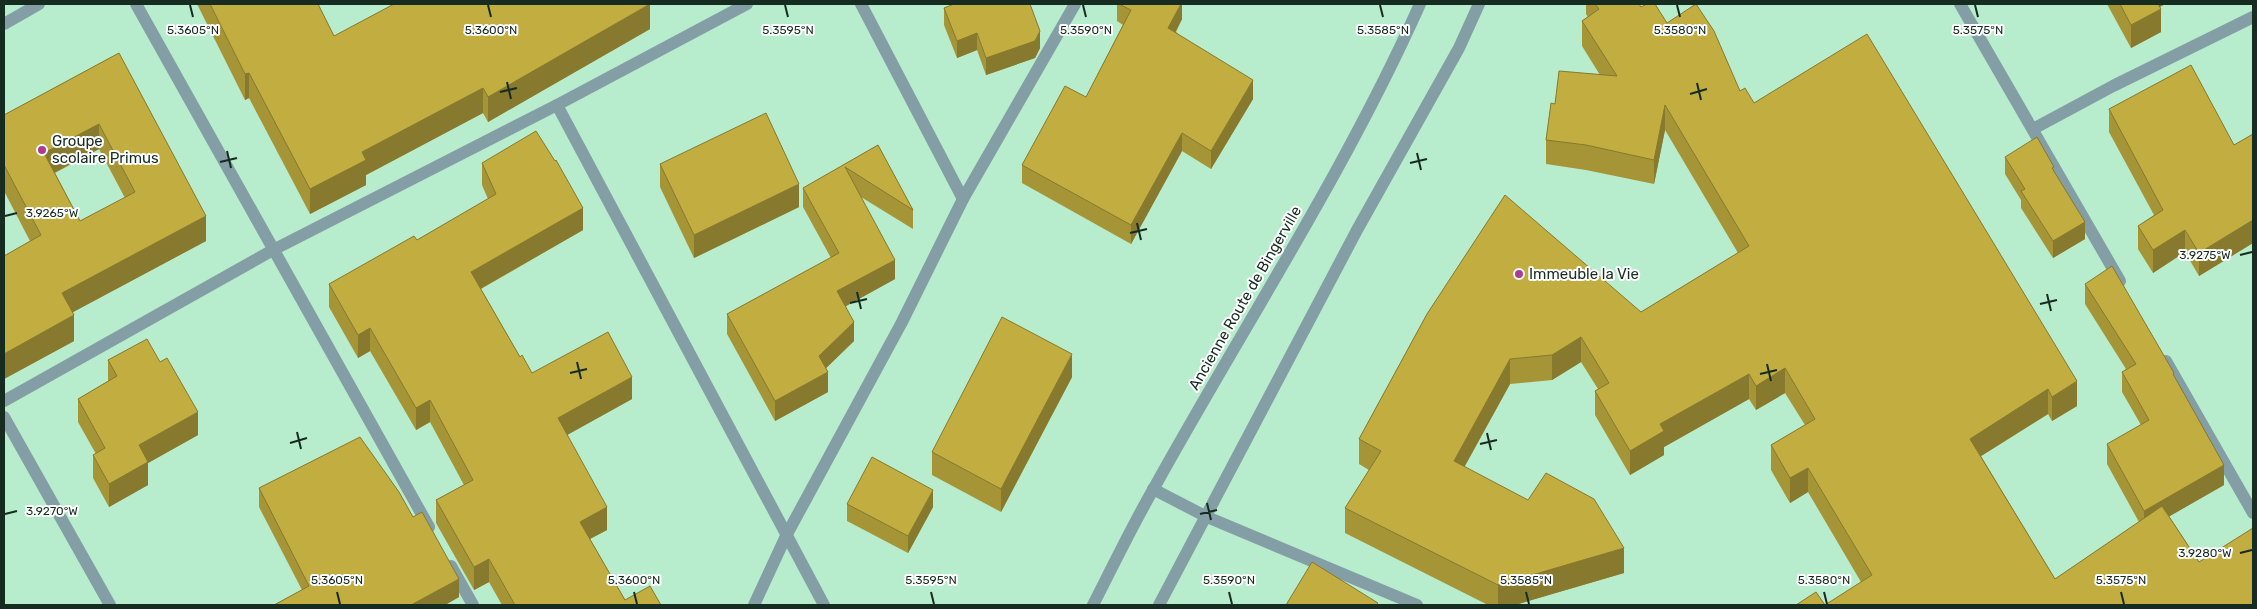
<svg xmlns="http://www.w3.org/2000/svg" width="2257" height="609" font-family="Rubik,sans-serif">
<rect width="100%" height="100%" fill="#b7eccd"/>
<g fill="none" stroke-linecap="round" stroke-linejoin="round">
<g stroke="#849ea6" stroke-width="12">
<polyline points="136,4 429,527"/>
<polyline points="861,4 963,199"/>
<polyline points="1960,4 2120,281"/>
<polyline points="557,105 824,605"/>
<polyline points="2033,129 2113,86 2253,17"/>
<polyline points="2166,361 2253,513"/>
<polyline points="4,401 273,250 557,105 747,4"/>
<polyline points="4,417 110,605"/>
<polyline points="1153,489 1207,517 1417,605"/>
<polyline points="451,566 473,605"/>
<polyline points="754,605 786,536 902,322 963,199 1075,4"/>
</g>
<g stroke="#849ea6" stroke-width="12">
<polyline points="4,24 39,4"/>
<path d="M1093,605C1113,566 1132,526 1154,488C1243,327 1345,172 1420,4"/>
<polyline points="1159,605 1357,230 1459,48 1479,4"/>
</g>
</g>
<g fill="#a69537" fill-rule="evenodd">
<polygon points="197,4 318,4 334,36 650,29 488,122 483,113 366,175 366,185 310,214 249,98 245,100"/>
<polygon points="1117,4 1182,4 1182,19 1176,32 1253,99 1211,169 1182,151 1131,244 1022,183 1022,165 1086,97 1123,25 1117,21"/>
<polygon points="1586,4 1639,4 1641,7 1667,23 1740,91 1754,103 2077,406 2052,421 2048,414 1981,456 2055,579 2139,522 2107,464 2107,444 2141,425 2122,392 2122,372 2126,369 2085,304 2085,284 2174,377 2224,485 2169,516 2199,562 2253,605 1825,605 1861,582 1808,492 1790,503 1771,470 1771,445 1805,425 1785,393 1756,410 1749,399 1664,447 1664,455 1630,475 1595,415 1595,391 1598,389 1581,362 1552,380 1510,384 1464,467 1624,573 1515,605 1488,605 1345,533 1345,508 1369,470 1359,464 1359,439 1427,314 1641,312 1738,253 1665,130 1654,184 1586,170 1546,164 1546,140 1555,104 1600,75 1582,46 1582,21 1588,17 1586,14"/>
<polygon points="2107,4 2165,4 2160,7 2161,32 2131,48"/>
<polygon points="944,8 1040,48 1035,58 986,75 977,50 957,58 944,25"/>
<path d="M119,53L206,241L73,312L74,341L4,379V256L30,241L4,191V115ZM99,149L125,198L80,221L55,173Z"/>
<polygon points="2109,109 2234,145 2253,134 2253,243 2199,276 2185,252 2153,273 2138,249 2138,226 2154,215 2109,132"/>
<polygon points="878,145 913,210 913,229 861,197 895,279 846,306 854,341 826,368 828,392 775,421 727,334 727,314 831,258 803,207 803,188"/>
<polygon points="2005,157 2054,172 2085,239 2053,258 2021,208 2021,200 2005,174"/>
<polygon points="482,163 583,230 481,289 520,357 532,373 632,399 567,435 607,530 590,539 625,600 661,605 502,605 489,582 474,590 436,523 436,500 464,485 430,422 416,430 370,351 358,358 329,307 329,284 417,240 488,199 482,185"/>
<polygon points="660,164 799,207 694,258 660,187"/>
<polygon points="108,360 198,435 148,463 148,485 109,507 93,478 93,455 96,454 78,422 78,399 108,381"/>
<polygon points="1072,377 1001,512 932,475 932,452"/>
<polygon points="259,488 413,517 459,597 445,605 274,605 302,590 259,507"/>
<polygon points="847,504 933,507 908,553 847,521"/>
</g>
<g fill="#87792d">
<polygon points="650,4 650,29 488,122 488,97"/>
<polygon points="1181,4 1182,4 1182,19 1168,46 1168,28"/>
<polygon points="2150,4 2165,4 2150,12"/>
<polygon points="2161,9 2161,32 2131,48 2131,25"/>
<polygon points="1040,31 1040,48 1035,58 986,75 986,58"/>
<polygon points="977,33 977,50 957,58 957,41"/>
<polygon points="249,73 249,98 245,100 245,74"/>
<polygon points="1253,80 1253,99 1211,169 1211,151"/>
<polygon points="483,88 483,113 366,175 366,185 310,214 310,189 362,152"/>
<polygon points="1665,105 1665,130 1654,184 1654,160"/>
<polygon points="99,124 99,149 44,178 44,153"/>
<polygon points="1182,133 1182,151 1131,244 1131,225"/>
<polygon points="799,184 799,207 694,258 694,235"/>
<polygon points="583,208 583,230 471,294 471,272"/>
<polygon points="206,216 206,241 62,318 62,293"/>
<polygon points="2253,220 2253,243 2199,276 2199,253"/>
<polygon points="2085,222 2085,239 2053,258 2053,241"/>
<polygon points="2185,230 2185,252 2153,273 2153,250"/>
<polygon points="895,260 895,279 837,311 837,291"/>
<polygon points="74,315 74,341 4,379 4,354"/>
<polygon points="854,322 854,341 819,375 819,356"/>
<polygon points="370,328 370,351 358,358 358,335"/>
<polygon points="1581,337 1581,362 1552,380 1552,355"/>
<polygon points="1072,354 1072,377 1001,512 1001,489"/>
<polygon points="1510,359 1510,384 1454,486 1454,461"/>
<polygon points="1785,368 1785,393 1756,410 1756,386"/>
<polygon points="828,372 828,392 775,421 775,401"/>
<polygon points="1749,374 1749,399 1664,447 1664,455 1630,475 1630,451 1660,424"/>
<polygon points="632,377 632,399 558,440 558,418"/>
<polygon points="2077,381 2077,406 2052,421 2052,397"/>
<polygon points="2048,389 2048,414 1970,463 1970,439"/>
<polygon points="430,400 430,422 416,430 416,408"/>
<polygon points="198,412 198,435 148,463 148,485 109,507 109,484 139,445"/>
<polygon points="2224,465 2224,485 2144,531 2144,511"/>
<polygon points="1808,468 1808,492 1790,503 1790,478"/>
<polygon points="933,490 933,507 908,553 908,536"/>
<polygon points="607,507 607,530 580,544 580,522"/>
<polygon points="1624,548 1624,573 1515,605 1498,605 1498,585"/>
<polygon points="489,559 489,582 474,590 474,567"/>
<polygon points="459,579 459,597 445,605 411,605"/>
</g>
<g fill="#c1ad40" stroke="#87792d" fill-rule="evenodd">
<polygon points="210,4 318,4 334,36 394,4 650,4 488,97 483,88 362,152 366,160 310,189 249,73 245,74"/>
<polygon points="954,4 1030,4 1040,31 1035,41 986,58 977,33 957,41 944,8"/>
<polygon points="1119,4 1181,4 1168,28 1253,80 1211,151 1182,133 1131,225 1022,165 1065,86 1086,97 1131,10"/>
<polygon points="1595,4 1639,4 1641,7 1647,4 1655,4 1667,23 1696,4 1714,31 1740,91 1745,88 1754,103 1867,34 2077,381 2052,397 2048,389 1970,439 2055,579 2162,506 2199,562 2253,528 2253,605 1796,605 1816,592 1825,605 1872,575 1808,468 1790,478 1771,445 1815,419 1785,368 1756,386 1749,374 1660,424 1664,431 1630,451 1595,391 1609,383 1581,337 1552,355 1510,359 1454,461 1528,500 1546,473 1594,499 1624,548 1498,585 1345,508 1381,451 1359,439 1427,314 1505,195 1641,312 1749,246 1665,105 1654,160 1586,145 1546,140 1551,103 1555,104 1559,71 1617,76 1582,21 1599,9"/>
<polygon points="2120,4 2158,4 2161,9 2131,25"/>
<path d="M119,53L206,216L62,293L74,315L4,354V256L41,235L4,165V115ZM99,124L135,192L80,221L44,153Z"/>
<polygon points="2191,65 2234,145 2253,134 2253,220 2199,253 2185,230 2153,250 2138,226 2163,210 2109,109"/>
<polygon points="766,113 799,184 694,235 660,164"/>
<polygon points="536,131 555,161 556,160 583,208 471,272 520,357 522,355 532,373 608,332 632,377 558,418 607,507 580,522 625,600 650,586 661,605 515,605 489,559 474,567 436,500 473,480 430,400 416,408 370,328 358,335 329,284 414,236 417,240 496,194 482,163"/>
<polygon points="2037,137 2054,167 2052,168 2085,222 2053,241 2021,191 2025,189 2005,157"/>
<polygon points="878,145 913,210 845,167 895,260 837,291 854,322 819,356 828,372 775,401 727,314 839,253 803,188"/>
<polygon points="2112,266 2174,373 2173,374 2224,465 2144,511 2107,444 2149,420 2122,372 2136,364 2085,284"/>
<polygon points="1002,317 1072,354 1001,489 932,452"/>
<polygon points="147,339 160,362 167,358 198,412 139,445 148,462 109,484 93,455 105,448 78,399 117,376 108,360"/>
<polygon points="360,437 399,492 413,517 422,512 459,579 411,605 274,605 309,586 259,488"/>
<polygon points="872,457 933,490 908,536 847,504"/>
<polygon points="1312,562 1378,603 1376,605 1286,605"/>
</g>
<path fill="none" stroke="#172c21" stroke-width="2" d="M190,5L193,17M488,5L491,17M785,5L788,17M1083,5L1086,17M1380,5L1383,17M1677,5L1680,17M1975,5L1978,17M507,82L511,99M1697,83L1701,100M500,92L517,88M1690,94L1707,89M227,151L231,168M1417,153L1421,170M220,162L237,158M1410,163L1427,159M5,216L17,213M1137,223L1141,240M1130,233L1147,229M2240,255L2252,252M857,292L861,309M2047,294L2051,311M850,303L867,299M2040,304L2057,300M577,362L581,379M1767,364L1771,381M570,373L587,369M1760,374L1777,370M297,432L301,449M1487,433L1491,450M290,443L307,438M1480,444L1497,440M1207,503L1211,520M5,514L17,511M1200,514L1217,510M2240,553L2252,550M337,592L340,604M634,592L637,604M931,592L934,604M1229,592L1232,604M1526,592L1529,604M1824,592L1827,604M2121,592L2124,604"/>
<g fill="#af3a92" stroke="#fff" stroke-width="2">
<circle cx="42" cy="150" r="5"/>
<circle cx="1519" cy="274" r="5"/>
</g>
<g text-anchor="middle" stroke-width="4" stroke-linejoin="round" paint-order="stroke">
<g font-size="15" fill="#172c21" stroke="#fff" text-anchor="start">
<text x="52" y="146">Groupe<tspan x="52" dy="17">scolaire Primus</tspan></text>
<text x="1529" y="279">Immeuble la Vie</text>
</g>
<g font-size="15" fill="#172c21" stroke="#fff">
<text transform="translate(1245 298) rotate(-60)" y="5">Ancienne Route de Bingerville</text>
</g>
</g>
<g font-size="12" text-anchor="middle" fill="#172c21" stroke="#fff" stroke-width="4" stroke-linejoin="round" paint-order="stroke">
<text x="193" y="34">5.3605°N</text>
<text x="491" y="34">5.3600°N</text>
<text x="788" y="34">5.3595°N</text>
<text x="1086" y="34">5.3590°N</text>
<text x="1383" y="34">5.3585°N</text>
<text x="1680" y="34">5.3580°N</text>
<text x="1978" y="34">5.3575°N</text>
<text x="52" y="217">3.9265°W</text>
<text x="2205" y="259">3.9275°W</text>
<text x="52" y="515">3.9270°W</text>
<text x="2205" y="557">3.9280°W</text>
<text x="337" y="584">5.3605°N</text>
<text x="634" y="584">5.3600°N</text>
<text x="931" y="584">5.3595°N</text>
<text x="1229" y="584">5.3590°N</text>
<text x="1526" y="584">5.3585°N</text>
<text x="1824" y="584">5.3580°N</text>
<text x="2121" y="584">5.3575°N</text>
</g>
<rect width="2257" height="609" fill="none" stroke="#172c21" stroke-width="10"/>
</svg>
